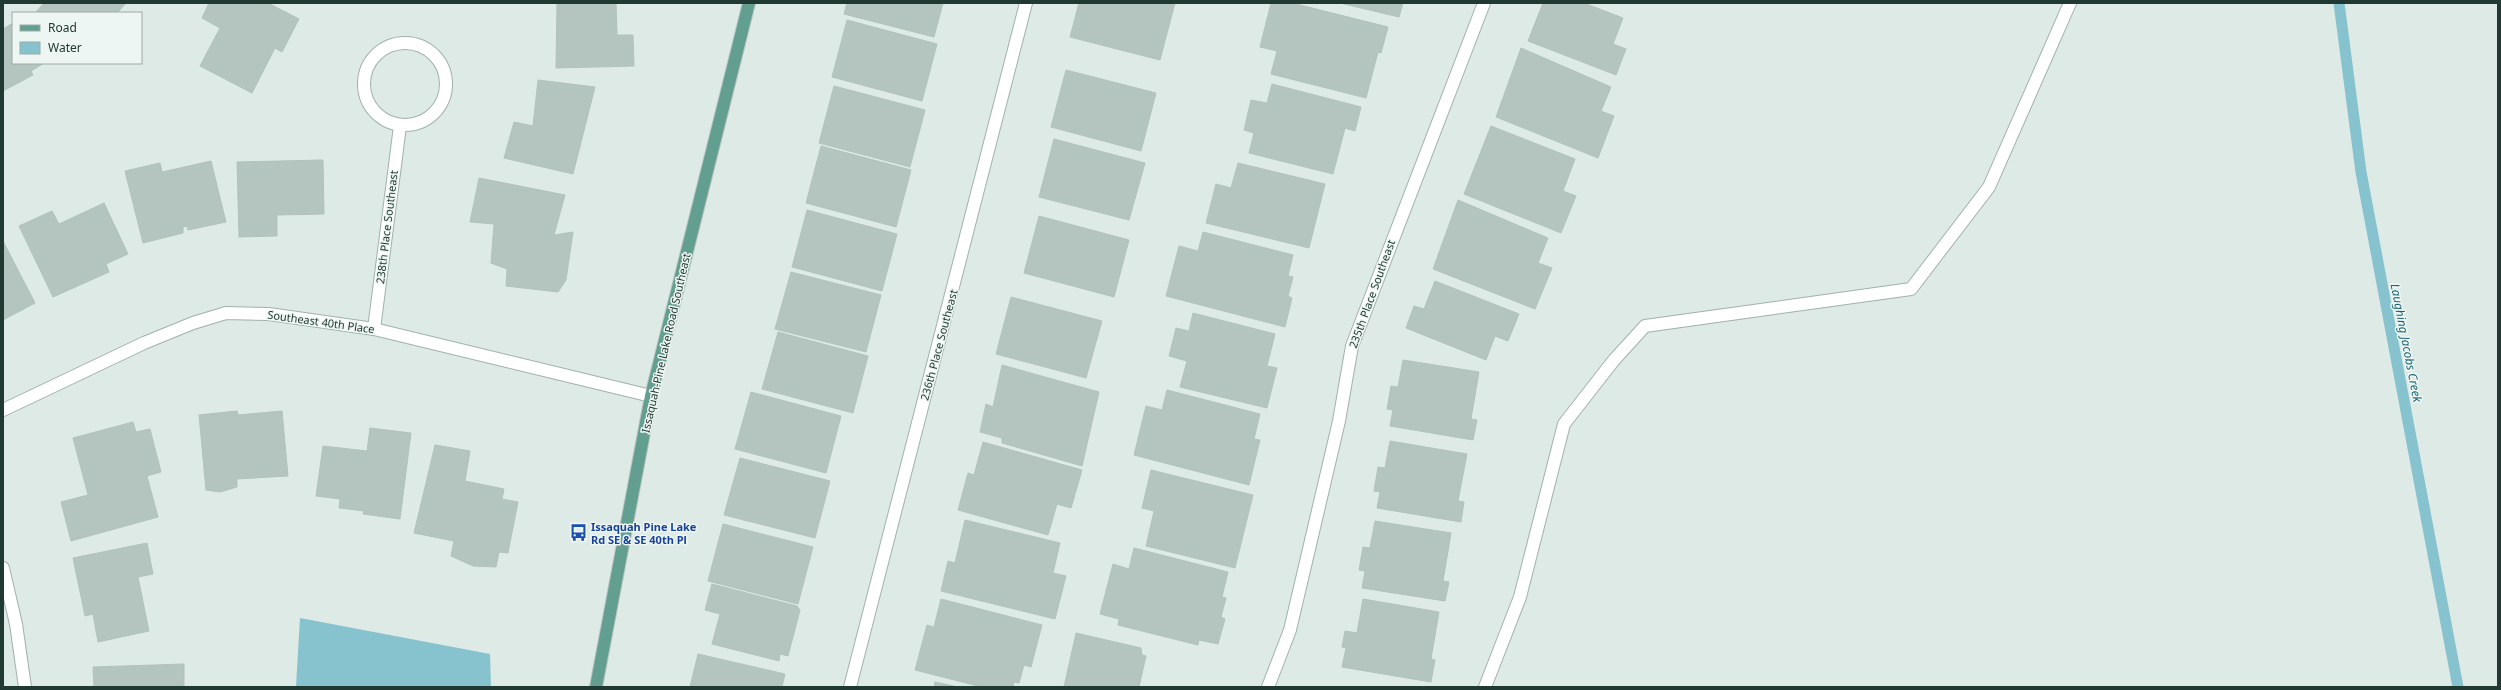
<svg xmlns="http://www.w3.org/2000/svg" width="2501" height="690" font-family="'Noto Sans',sans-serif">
<rect width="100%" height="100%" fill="#deeae5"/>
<polygon fill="#86c3cf" points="300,618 490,654 491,687 296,687"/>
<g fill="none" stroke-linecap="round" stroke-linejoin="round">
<polyline stroke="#86c3cf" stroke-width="11" points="2339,3 2361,172 2458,687"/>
</g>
<g fill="#b4c4be" stroke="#b1c3bc">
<polygon points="44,3 126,3 117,13 35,13"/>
<polygon points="209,3 268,3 299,19 282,52 275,48 252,93 200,66 220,28 202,18"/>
<polygon points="557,3 616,3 617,35 633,35 634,66 556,68"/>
<polygon points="847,3 943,3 934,37 844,14"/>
<polygon points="1079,3 1175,3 1160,60 1070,37"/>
<polygon points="1271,3 1292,3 1388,27 1381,53 1378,52 1366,98 1271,74 1277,51 1260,47"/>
<polygon points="1340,3 1403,3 1399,17"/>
<polygon points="1543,3 1584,3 1623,18 1613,44 1626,49 1616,75 1528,41"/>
<polygon points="847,20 937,44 922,101 832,77"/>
<polygon points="13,23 13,63 44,63 31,71 33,75 3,91 3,29"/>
<polygon points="1521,48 1611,87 1601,111 1614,116 1598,158 1496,117"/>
<polygon points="1066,70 1156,93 1141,151 1051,127"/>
<polygon points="538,80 595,87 573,174 504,158 514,122 533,126"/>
<polygon points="1272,84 1361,107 1355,131 1345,128 1333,174 1249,153 1254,133 1244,130 1251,100 1267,103"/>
<polygon points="834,86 925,110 910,167 819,143"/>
<polygon points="1491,126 1575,159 1563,191 1576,196 1561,233 1464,194"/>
<polygon points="1054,139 1145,163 1129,220 1039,197"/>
<polygon points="821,146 911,170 896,227 806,203"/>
<polygon points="323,160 324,214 277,215 277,236 239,237 237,162"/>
<polygon points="211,161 226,222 188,230 187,226 183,227 183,233 143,243 125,171 160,163 162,172"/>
<polygon points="1238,163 1325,184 1309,248 1206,223 1216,184 1231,188"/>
<polygon points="479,178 565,195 554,235 573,232 566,280 558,292 506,286 507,269 491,263 494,224 470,222"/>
<polygon points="1458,200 1548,238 1538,263 1552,268 1535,309 1433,269"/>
<polygon points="104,203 128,254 106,264 109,272 53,297 19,226 52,211 59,224"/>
<polygon points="807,210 897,234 882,291 792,267"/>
<polygon points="1039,216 1129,240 1114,297 1024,273"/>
<polygon points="1203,232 1293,255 1288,276 1293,277 1288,296 1292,298 1285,327 1166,296 1179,246 1198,251"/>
<polygon points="3,241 35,303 3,320"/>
<polygon points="791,272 881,295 866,352 775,329"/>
<polygon points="1435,281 1519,314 1508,341 1495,336 1486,360 1406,328 1414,306 1424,309"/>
<polygon points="1011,297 1102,321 1086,378 996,354"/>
<polygon points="1193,313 1275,334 1267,366 1277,368 1267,408 1180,387 1187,361 1169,356 1176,328 1189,331"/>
<polygon points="778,332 868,356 853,413 762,389"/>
<polygon points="1403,360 1479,372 1471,419 1477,420 1473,440 1390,426 1393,410 1387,409 1391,386 1398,387"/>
<polygon points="1002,365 1099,392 1082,466 1002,443 1002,438 980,432 986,404 993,407"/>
<polygon points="1167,390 1260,414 1254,439 1260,440 1249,485 1134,455 1146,406 1162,410"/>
<polygon points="751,392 841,416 826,473 735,449"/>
<polygon points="237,411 238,415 282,411 288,476 237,479 237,487 220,492 206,490 199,415"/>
<polygon points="133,422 136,432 150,429 161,472 147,476 158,517 71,541 61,502 88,495 73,438"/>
<polygon points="370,428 411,433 400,519 363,514 364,511 339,508 340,499 316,496 323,446 367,451"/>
<polygon points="1390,441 1467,454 1458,501 1464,502 1461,522 1377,508 1380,492 1374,491 1378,467 1385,468"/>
<polygon points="983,442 1082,470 1071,508 1057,504 1048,535 958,510 968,473 974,475"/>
<polygon points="435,445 470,451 465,481 504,489 502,499 518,502 508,553 499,552 496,567 473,566 451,556 454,541 414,533"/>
<polygon points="740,458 830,481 815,538 724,515"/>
<polygon points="1151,470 1253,495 1235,568 1146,546 1154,511 1142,508"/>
<polygon points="965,520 1060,543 1053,573 1066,576 1055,619 941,591 948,561 955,563"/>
<polygon points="1375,521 1451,533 1443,581 1449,582 1445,601 1362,588 1365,571 1359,570 1363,547 1370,548"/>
<polygon points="723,524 813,547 798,604 708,581"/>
<polygon points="147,543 153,574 138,577 149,631 98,642 93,614 85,616 73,558"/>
<polygon points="1134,548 1228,572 1222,597 1226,598 1221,617 1225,619 1218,644 1199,640 1198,645 1118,625 1119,619 1100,614 1113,564 1129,569"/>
<polygon points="712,584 797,606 800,610 788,656 780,654 779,661 712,644 720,614 705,610"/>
<polygon points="941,599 1042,625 1031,667 1024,665 1019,683 1014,682 1013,687 982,687 915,670 927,625 934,627"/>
<polygon points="1363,599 1439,612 1431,659 1435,660 1431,682 1342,667 1346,648 1342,647 1345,631 1357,633"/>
<polygon points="1076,633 1141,648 1142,655 1146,656 1139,687 1064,687"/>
<polygon points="698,654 785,674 782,687 690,687"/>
<polygon points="184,664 184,687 94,687 93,667"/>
<polygon points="935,682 958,687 934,687"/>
</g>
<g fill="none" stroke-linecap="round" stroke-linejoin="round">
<defs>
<g id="minor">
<circle cx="405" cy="84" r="41"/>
<polyline points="374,329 400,126"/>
<polyline points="3,410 144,343 193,323 226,313 269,314 374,329 651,396"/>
<polyline points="3,568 16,624 25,687"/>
<polyline points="850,687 1026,3"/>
<polyline points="1268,687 1290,630 1339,421 1352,346 1484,3"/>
<polyline points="1485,687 1520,597 1564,424 1614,360 1645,326 1911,289 1989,187 2070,3"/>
</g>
<polyline id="major" points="596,687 651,396 749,3"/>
</defs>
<use href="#minor" stroke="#a1b1ac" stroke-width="14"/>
<use href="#major" stroke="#bcc4c2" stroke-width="14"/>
<use href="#minor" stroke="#fff" stroke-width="12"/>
<use href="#major" stroke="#639f90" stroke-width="12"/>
</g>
<defs>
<symbol id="bus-bare" viewBox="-9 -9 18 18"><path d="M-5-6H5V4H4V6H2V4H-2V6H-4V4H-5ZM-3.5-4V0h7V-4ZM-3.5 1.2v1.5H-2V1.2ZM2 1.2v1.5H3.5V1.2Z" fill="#1a4fb4" stroke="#eef6f3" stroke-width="2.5" paint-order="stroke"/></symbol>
</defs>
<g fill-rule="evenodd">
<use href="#bus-bare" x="566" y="520" width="25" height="25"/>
</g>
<g text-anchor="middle" stroke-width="3" stroke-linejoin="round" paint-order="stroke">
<g font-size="11" fill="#203933" stroke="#eef6f3">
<text transform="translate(387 227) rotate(-83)" y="4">238th Place Southeast</text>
<text transform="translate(1372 294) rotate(-70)" y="4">235th Place Southeast</text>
<text transform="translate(321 322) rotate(8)" y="4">Southeast 40th Place</text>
<text transform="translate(666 343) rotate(-77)" y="4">Issaquah-Pine Lake Road Southeast</text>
<text transform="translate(939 345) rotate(-75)" y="4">236th Place Southeast</text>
</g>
<g font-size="11" font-weight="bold" fill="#164399" stroke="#eef6f3" text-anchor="start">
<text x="591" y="531">Issaquah Pine Lake<tspan x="591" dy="13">Rd SE &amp; SE 40th Pl</tspan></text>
</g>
<g font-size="12" font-style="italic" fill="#1b6474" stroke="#eef6f3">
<text transform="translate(2406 343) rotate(79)" y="4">Laughing Jacobs Creek</text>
</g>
</g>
<rect width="2501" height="690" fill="none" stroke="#203933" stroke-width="8"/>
<rect x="12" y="12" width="130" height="52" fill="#eef6f3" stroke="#9caaa6"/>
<rect x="20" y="25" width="20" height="6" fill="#639f90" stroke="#9caaa6"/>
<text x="48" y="32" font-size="12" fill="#203933">Road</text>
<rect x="20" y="42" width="20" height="12" fill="#86c3cf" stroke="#9caaa6"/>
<text x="48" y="52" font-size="12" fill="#203933">Water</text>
</svg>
